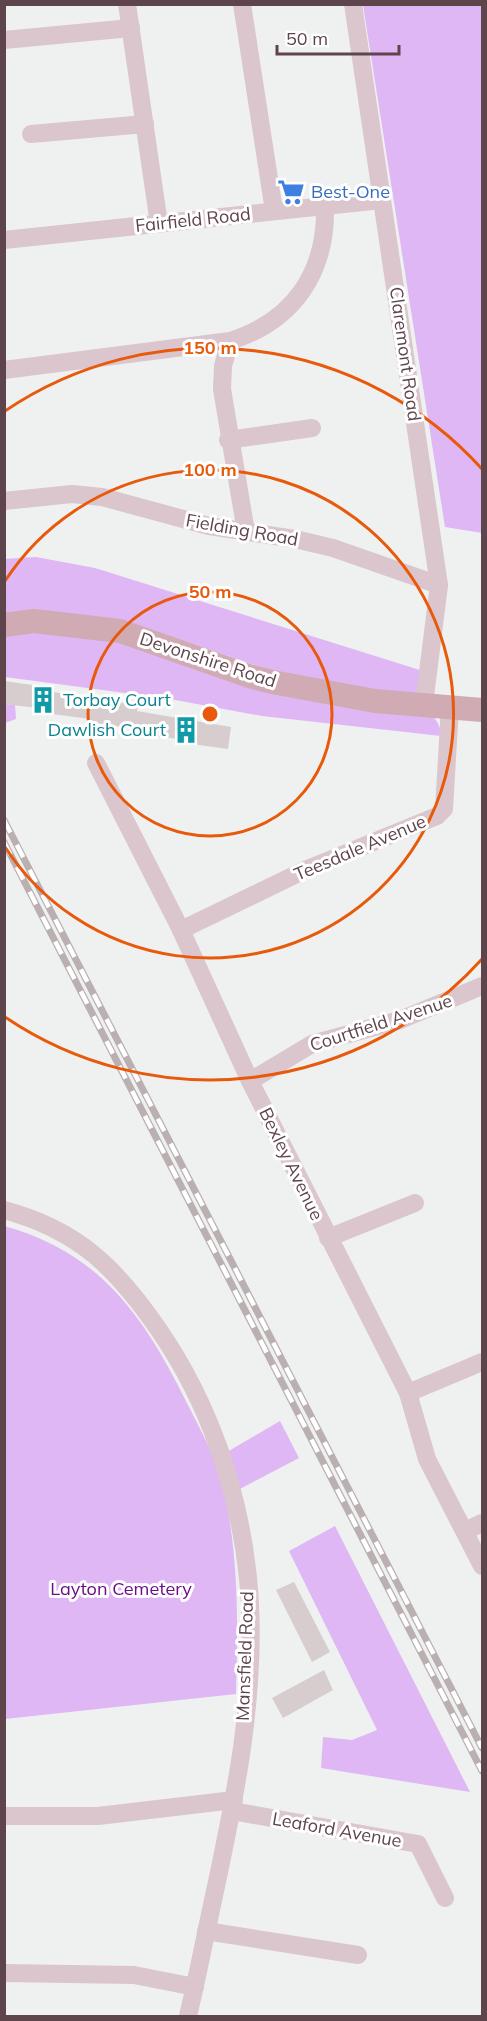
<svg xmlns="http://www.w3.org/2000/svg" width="487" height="2021" font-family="Mulish,sans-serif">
<rect width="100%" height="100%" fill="#eef1ef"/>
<g fill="#dfb7f4">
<polygon points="363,5 482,5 482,533 445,527"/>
<polygon points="36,557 95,568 423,671 419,694 338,686 269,670 187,642 116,624 5,613 4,559"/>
<path d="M34,621L204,660L418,703C430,714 441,720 441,736L262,716L170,699L5,677L4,625Z"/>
<polygon points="5,704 15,705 16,719 5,723"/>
<path d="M4,1226C103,1253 146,1320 189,1407C201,1431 217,1459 223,1486C239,1555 238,1624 236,1694L5,1719Z"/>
<polygon points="280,1421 299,1458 238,1490 227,1452"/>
<polygon points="335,1526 470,1792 321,1768 323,1737 352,1740 377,1730 289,1551"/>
</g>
<g fill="#d7cdcf">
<polygon points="4,681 40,686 40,690 138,705 137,711 231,727 228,749 184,743 185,740 141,734 142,730 89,722 90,719 37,712 38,708 4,704"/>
<polygon points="294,1582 330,1652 312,1662 276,1590"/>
<polygon points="324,1670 333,1690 283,1718 272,1698"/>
</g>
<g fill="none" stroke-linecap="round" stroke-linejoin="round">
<g stroke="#dac6cc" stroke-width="18">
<polyline points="127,4 159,224"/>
<polyline points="242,4 274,211"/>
<polyline points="353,4 439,585 424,704"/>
<polyline points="4,40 131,28"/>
<polyline points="31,134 145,124"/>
<polyline points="4,240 382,200"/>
<polyline points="230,341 223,366 222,389 246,532"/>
<path d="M4,370L230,341C294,321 327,272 325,205"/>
<polyline points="228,440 312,428"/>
<polyline points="4,501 72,494 102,497 209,526 295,539 333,548 439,585"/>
<polyline points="96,763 181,930 250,1081 408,1393 427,1459 482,1566"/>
<polyline points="181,930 305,870 437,816 444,809 450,707"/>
<polyline points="250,1081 312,1044 400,1020 482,986"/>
<path d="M4,1210C79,1230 117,1269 159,1330C209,1403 239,1490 248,1578C259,1686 235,1799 212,1905C204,1942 197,1979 188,2016"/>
<polyline points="328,1238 415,1203"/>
<polyline points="408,1393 482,1362"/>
<polyline points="465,1531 482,1523"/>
<polyline points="232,1811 418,1844 445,1898"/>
<polyline points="4,1816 98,1816 234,1800"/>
<polyline points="206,1931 358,1955"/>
<polyline points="4,1973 134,1975 195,1987"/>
</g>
<polyline stroke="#d1abb4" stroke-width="24" points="4,625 34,621 120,631 249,676 272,682 375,701 482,710"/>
<defs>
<g id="rail">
<polyline points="4,820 482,1748"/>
<polyline points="4,842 482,1771"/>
</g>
</defs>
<use href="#rail" stroke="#bab0b1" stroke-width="7"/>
<use href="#rail" stroke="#fff" stroke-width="4.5" stroke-dasharray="14" stroke-linecap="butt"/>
</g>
<g fill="none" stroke="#e8590c" stroke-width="3">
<circle cx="210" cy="714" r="122"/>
<path d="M5 581A244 244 0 1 1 5 847"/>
<path d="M482 959A366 366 0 0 1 5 1017M5 411A366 366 0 0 1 482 469"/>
</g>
<defs>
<symbol id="supermarket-bare" viewBox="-9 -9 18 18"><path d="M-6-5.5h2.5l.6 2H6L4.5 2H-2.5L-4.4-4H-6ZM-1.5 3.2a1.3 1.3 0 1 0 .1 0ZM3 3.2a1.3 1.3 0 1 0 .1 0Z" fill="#3f7fe0" stroke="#fff" stroke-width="2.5" paint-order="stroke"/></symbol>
<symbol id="building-bare" viewBox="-9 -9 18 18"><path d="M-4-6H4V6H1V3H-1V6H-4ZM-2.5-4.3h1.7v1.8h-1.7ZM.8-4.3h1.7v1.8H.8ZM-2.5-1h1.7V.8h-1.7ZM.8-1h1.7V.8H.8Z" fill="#0f9aa8" stroke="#fff" stroke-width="2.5" paint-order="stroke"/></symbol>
</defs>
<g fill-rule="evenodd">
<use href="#supermarket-bare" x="272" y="173" width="38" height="38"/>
<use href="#building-bare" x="24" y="681" width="38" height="38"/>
<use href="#building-bare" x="167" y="711" width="38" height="38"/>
</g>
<g text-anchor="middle" stroke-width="6" stroke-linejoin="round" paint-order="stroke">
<g font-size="18" fill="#366cbe" stroke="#fff" text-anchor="start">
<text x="311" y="198">Best-One</text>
</g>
<g font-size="18" fill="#5e444b" stroke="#fff">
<text transform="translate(193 220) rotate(-6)" y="6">Fairfield Road</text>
<text transform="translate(405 354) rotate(82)" y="6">Claremont Road</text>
<text transform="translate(242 530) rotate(10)" y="6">Fielding Road</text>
<text transform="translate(208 660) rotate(18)" y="6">Devonshire Road</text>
<text transform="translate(360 848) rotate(-23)" y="6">Teesdale Avenue</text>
<text transform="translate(381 1023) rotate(-18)" y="6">Courtfield Avenue</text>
<text transform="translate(291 1164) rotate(64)" y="6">Bexley Avenue</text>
<text transform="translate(245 1656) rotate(-88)" y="6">Mansfield Road</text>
<text transform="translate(337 1830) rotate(10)" y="6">Leaford Avenue</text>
</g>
<g font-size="18" fill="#0d838f" stroke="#fff" text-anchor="start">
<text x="63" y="706">Torbay Court</text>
<text x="166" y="736" text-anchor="end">Dawlish Court</text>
</g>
<g font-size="18" fill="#6c0c88" stroke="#fff">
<text x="121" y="1595">Layton Cemetery</text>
</g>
</g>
<circle cx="210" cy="714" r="9" fill="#e8590c" stroke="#fff" stroke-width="3"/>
<g font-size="18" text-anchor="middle" font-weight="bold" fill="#e8590c" stroke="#fff" stroke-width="6" stroke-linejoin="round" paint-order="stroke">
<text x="210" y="354">150 m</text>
<text x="210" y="476">100 m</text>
<text x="210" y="598">50 m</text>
</g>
<rect width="487" height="2021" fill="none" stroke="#5e444b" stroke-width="12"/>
<path d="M277 45v9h122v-9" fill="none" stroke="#5e444b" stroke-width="3"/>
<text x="286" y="45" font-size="18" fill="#5e444b" stroke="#ffffff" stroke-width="4.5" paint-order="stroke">50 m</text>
</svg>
